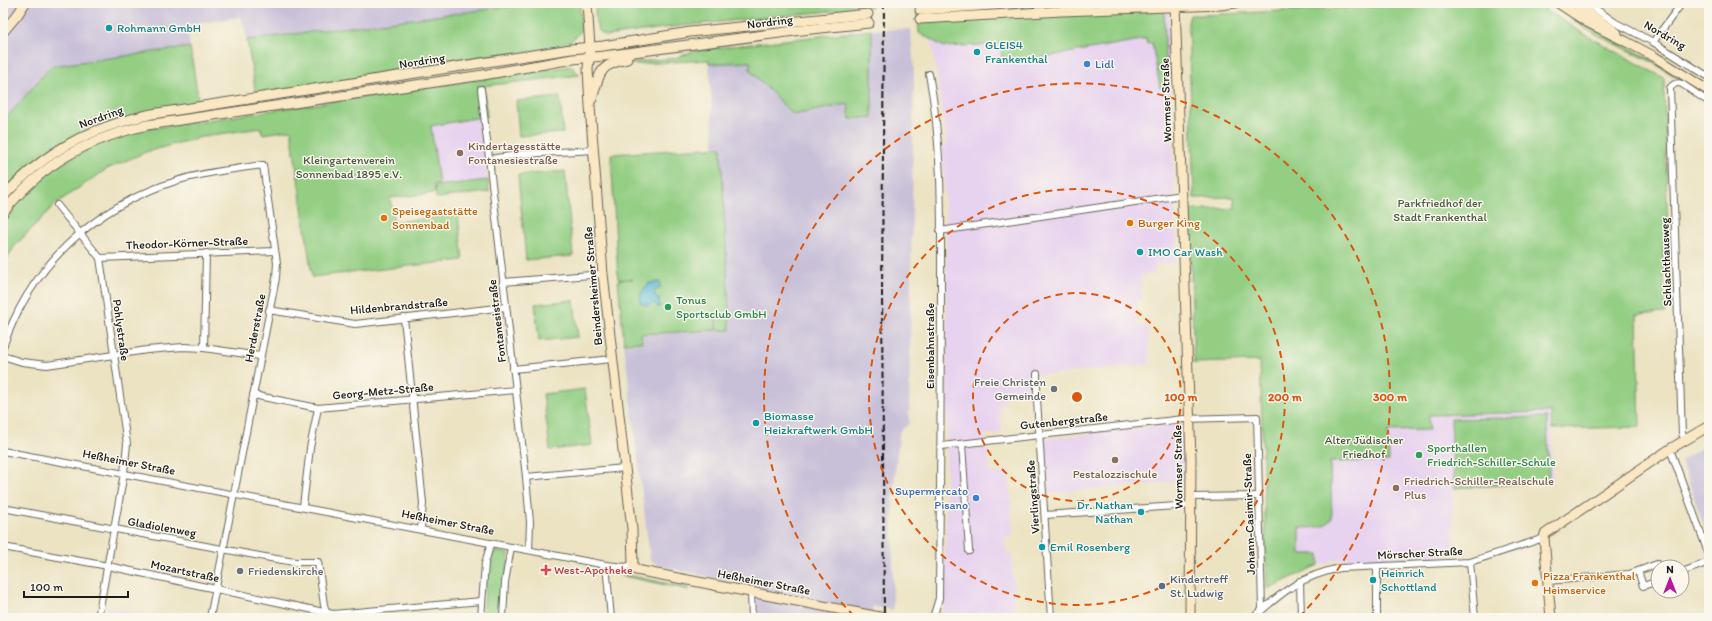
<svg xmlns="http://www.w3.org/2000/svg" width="1712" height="621" font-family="Itim,sans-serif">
<rect width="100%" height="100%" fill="#fbf7ec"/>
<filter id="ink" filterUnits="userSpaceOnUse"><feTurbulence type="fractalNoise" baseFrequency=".025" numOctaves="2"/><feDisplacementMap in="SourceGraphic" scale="8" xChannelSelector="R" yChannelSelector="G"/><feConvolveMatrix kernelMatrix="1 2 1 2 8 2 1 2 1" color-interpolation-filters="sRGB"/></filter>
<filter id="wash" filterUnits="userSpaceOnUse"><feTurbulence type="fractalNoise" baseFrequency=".012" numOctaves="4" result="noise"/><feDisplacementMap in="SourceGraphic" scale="16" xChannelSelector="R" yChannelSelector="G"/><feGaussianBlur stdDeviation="0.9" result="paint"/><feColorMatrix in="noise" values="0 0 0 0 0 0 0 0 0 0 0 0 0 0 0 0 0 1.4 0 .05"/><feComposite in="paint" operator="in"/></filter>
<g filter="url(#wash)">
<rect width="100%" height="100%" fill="#ece3c3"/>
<g fill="#e7d2ef">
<polygon points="926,3 1169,3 1170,84 1177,263 1155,264 1155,274 1141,275 1142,299 1136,300 1137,326 1149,326 1149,364 1060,374 1031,375 1031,389 1005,391 1006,403 999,404 1002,433 985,435 991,473 1009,471 1013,536 1005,537 1006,554 1011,553 1016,618 944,618 947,440 946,216 942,147 947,145"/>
<polygon points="481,117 488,180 435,186 435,184 439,184 431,126"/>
<polygon points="1707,253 1709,253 1708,418 1703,282 1708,281"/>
<polygon points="1551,412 1553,483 1452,489 1454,555 1332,560 1330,563 1319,565 1319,554 1300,554 1300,528 1320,528 1332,518 1330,462 1388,461 1388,431 1429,430 1429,415"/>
<polygon points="1182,423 1185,481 1048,493 1045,439"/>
<polygon points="108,607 169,618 106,618"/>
</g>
<g fill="#c8bfd8">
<polygon points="3,3 537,3 247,40 242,17 187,25 190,47 51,66 3,122"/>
<polygon points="911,29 914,72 909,424 900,431 896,464 893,495 893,610 872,606 873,618 758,618 757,600 752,586 659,566 650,560 624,344 643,343 642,335 730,329 721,147 714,147 709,64 750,62 793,115 848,104 872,117 872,30"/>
<polygon points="1709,443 1709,540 1681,461"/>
</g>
<g fill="#93ce83" stroke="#587550">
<polygon points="537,3 580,3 581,31 566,46 256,95 247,40"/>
<path d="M595,3H872V7L679,26L606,36C593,31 596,14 595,3Z"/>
<polygon points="917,3 1164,3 1166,88 1160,88 1152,43 1147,44 1146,39 1033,59 1002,61 1001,44 944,47 919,33"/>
<path d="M1442,3H1536L1579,31L1664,78L1668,241L1663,242L1665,313L1637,315L1640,427L1552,429L1551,412L1429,415V430L1388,431L1389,461L1330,462L1332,518C1325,530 1311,527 1300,528V554H1319V565L1267,589L1260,361L1194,363L1189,210L1235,208L1234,197L1194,198L1188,22L1190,15H1202Z"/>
<polygon points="1547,3 1554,3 1653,61 1709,96 1709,98 1652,62 1588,30"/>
<polygon points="872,30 872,117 850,119 848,104 793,115 750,70 750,62 709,64 709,60 623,65 633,62 675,58 695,51 732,46"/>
<polygon points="190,47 199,103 97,126 79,134 45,154 3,192 3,122 51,66"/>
<polygon points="571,66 580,75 483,86 487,116 431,126 439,184 434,184 435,193 390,198 394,222 458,215 463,260 312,277 291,130 262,134 261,128 205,136 146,152 107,169 55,204 14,247 3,266 3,218 33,185 52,169 95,145 147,129"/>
<polygon points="560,97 563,133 519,136 516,101"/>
<polygon points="721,147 730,330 717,330 716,317 716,330 641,334 642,342 624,343 618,280 633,279 618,279 611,154"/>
<polygon points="565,171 573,256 526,260 518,175"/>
<polygon points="488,180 489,192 436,198 435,186"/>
<polygon points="574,300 578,337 539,341 535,304"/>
<polygon points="585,389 592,445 550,450 543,394"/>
<polygon points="1547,417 1549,482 1454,488 1451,419"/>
<polygon points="490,550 509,554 501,618 483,618 487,563"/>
<polygon points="618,573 689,588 689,590 618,575"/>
</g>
<path fill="#55b6d3" stroke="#386978" d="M660,282V289L656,290L654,292L656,297L659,298L660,307H657L654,303L647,306L640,303C639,294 643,290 649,283Z"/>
</g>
<g filter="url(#ink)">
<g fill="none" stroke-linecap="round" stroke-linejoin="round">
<defs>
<g id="street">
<polyline points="1587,3 1616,23 1653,42 1709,77"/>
<polyline points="1653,42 1682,3"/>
<path d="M929,74C943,147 941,223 941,297C941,397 940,498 939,598L933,618"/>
<polyline points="481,89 526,477 530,522 529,550"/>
<polyline points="489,159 523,154 594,150"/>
<polyline points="57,205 100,258 127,444 124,473 98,618"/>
<polyline points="940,231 1182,195"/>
<polyline points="100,258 275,251"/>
<polyline points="503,282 603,274"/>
<polyline points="269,310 355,324 506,307"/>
<polyline points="404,318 423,503 421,528"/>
<path d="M3,347C31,265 94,207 176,181C204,172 235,169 263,165L277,263L276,278L210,618"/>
<polyline points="204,348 206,253"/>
<polyline points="3,356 22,362 47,365 147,350 183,347 204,348 260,356"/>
<polyline points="513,369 612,359"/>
<polyline points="1037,374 1037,400 1051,618"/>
<polyline points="253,395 318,408 516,390"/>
<path d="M1686,440L1682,434L1670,88C1674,83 1677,82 1682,84L1709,102"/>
<polyline points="962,444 969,551"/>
<polyline points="941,446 1184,419 1257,417 1262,609"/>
<polyline points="1670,449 1709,555"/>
<polyline points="3,451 606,565 625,567 633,565"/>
<polyline points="526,477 625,468"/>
<polyline points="1191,497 1259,496"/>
<polyline points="303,506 310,448 318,408"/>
<polyline points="3,508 276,559 295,562 318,562 324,605 328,618"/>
<polyline points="1045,515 1191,505"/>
<polyline points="3,547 108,566 333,614 482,601"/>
<polyline points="1470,562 1475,618"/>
<polyline points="606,565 611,618"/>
<polyline points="1638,571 1657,564 1658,567"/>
<polyline points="1682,572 1709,562"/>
<polyline points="1300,581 1301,618"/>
<polyline points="1547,581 1629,574 1638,571 1643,586 1658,581"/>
<polyline points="751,593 752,618"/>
<polyline points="481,618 485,563 491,543"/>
<polyline points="503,618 505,582 511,547"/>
<path d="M1253,618C1282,592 1301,576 1340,568L1470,562L1544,538"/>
<polyline points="1377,618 1377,567"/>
</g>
<g id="secondary">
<polyline points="587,3 590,47 588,69 590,106 603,274 632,529 633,565 636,570 885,618"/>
<polyline points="1175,3 1191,459 1190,618"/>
<polyline points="1558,3 1587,22 1625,41 1655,57 1709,91"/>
<polyline points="1574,3 1617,33"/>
<polyline points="920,10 1021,3"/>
<polyline points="920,19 1062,11 1221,5 1236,3"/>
<polyline points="3,32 18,14 25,3"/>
<path d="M592,99C600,73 598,65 627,59"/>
<path d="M3,197C45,151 91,127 152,114L571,49L603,46L690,32L868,14"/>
<path d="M3,213C41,164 87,139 147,125L483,75L573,59L604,56L802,30L869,23"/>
<polyline points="1551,618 1544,538 1545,534 1670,449 1709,426"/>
</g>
</defs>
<use href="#street" stroke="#656256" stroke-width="8"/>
<use href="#secondary" stroke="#656256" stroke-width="11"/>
<use href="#street" stroke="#fff" stroke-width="6"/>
<use href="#secondary" stroke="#fae7c3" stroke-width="9"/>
<polyline stroke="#1c1c1c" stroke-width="2" stroke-dasharray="6 3" stroke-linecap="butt" points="884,3 882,292 884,618"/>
</g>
</g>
<g fill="none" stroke="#de560d" stroke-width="2" stroke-dasharray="7 5">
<circle cx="1077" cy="397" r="104"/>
<circle cx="1077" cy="397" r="208"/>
<path d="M854 616A313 313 0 1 1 1300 616"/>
</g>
<g fill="#0f9aa8" stroke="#fbf7ec" stroke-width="1.5">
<circle cx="109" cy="28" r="4"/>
<circle cx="977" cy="52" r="4"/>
<circle cx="1140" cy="252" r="4"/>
<circle cx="756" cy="423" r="4"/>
<circle cx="1141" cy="512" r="4"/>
<circle cx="1042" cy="547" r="4"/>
<circle cx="1373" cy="580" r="4"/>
</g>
<g fill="#3f7fe0" stroke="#fbf7ec" stroke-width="1.5">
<circle cx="1087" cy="64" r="4"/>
<circle cx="976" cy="498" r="4"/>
</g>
<g fill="#8d6e63" stroke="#fbf7ec" stroke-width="1.5">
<circle cx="460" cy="153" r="4"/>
<circle cx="1115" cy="460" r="4"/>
<circle cx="1396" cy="488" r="4"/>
</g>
<g fill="#e8710a" stroke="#fbf7ec" stroke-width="1.5">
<circle cx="384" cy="218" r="4"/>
<circle cx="1130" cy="223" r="4"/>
<circle cx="1535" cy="583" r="4"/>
</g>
<g fill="#2e9e5b" stroke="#fbf7ec" stroke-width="1.5">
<circle cx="668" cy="307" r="4"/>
<circle cx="1419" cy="455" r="4"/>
</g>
<g fill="#6b7280" stroke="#fbf7ec" stroke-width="1.5">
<circle cx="1054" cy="389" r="4"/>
<circle cx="240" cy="571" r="4"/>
</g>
<path fill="#e0444e" stroke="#fbf7ec" stroke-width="1.5" d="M544 564h4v4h4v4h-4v4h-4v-4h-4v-4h4z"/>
<circle fill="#5c6f8a" stroke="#fbf7ec" stroke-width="1.5" cx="1162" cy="586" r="4"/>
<g text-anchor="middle" stroke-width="3" stroke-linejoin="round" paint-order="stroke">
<g font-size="12" fill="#1c1c1c" stroke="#fbf7ec">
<text transform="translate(770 22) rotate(-7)" y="4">Nordring</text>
<text transform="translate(1665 35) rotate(30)" y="4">Nordring</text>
<text transform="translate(422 61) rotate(-9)" y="4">Nordring</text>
<text transform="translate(1166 100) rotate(-92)" y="4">Wormser Straße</text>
<text transform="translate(101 117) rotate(-20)" y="4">Nordring</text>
<text transform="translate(187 243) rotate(-2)" y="4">Theodor-Körner-Straße</text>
<text transform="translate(1666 262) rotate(-92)" y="4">Schlachthausweg</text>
<text transform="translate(593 286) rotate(-95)" y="4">Beindersheimer Straße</text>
<text transform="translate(399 306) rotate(-5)" y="4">Hildenbrandstraße</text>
<text transform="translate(497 321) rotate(-97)" y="4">Fontanesistraße</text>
<text transform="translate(255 328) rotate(-79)" y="4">Herderstraße</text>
<text transform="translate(121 330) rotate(82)" y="4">Pohlystraße</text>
<text transform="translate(930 346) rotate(-90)" y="4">Eisenbahnstraße</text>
<text transform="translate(383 391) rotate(-5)" y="4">Georg-Metz-Straße</text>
<text transform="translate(1064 421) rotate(-6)" y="4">Gutenbergstraße</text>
<text transform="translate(129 462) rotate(11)" y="4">Heßheimer Straße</text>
<text transform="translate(1178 467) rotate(-91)" y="4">Wormser Straße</text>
<text transform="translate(1033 497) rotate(-94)" y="4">Vierlingstraße</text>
<text transform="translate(1249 514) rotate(-92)" y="4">Johann-Casimir-Straße</text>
<text transform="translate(448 522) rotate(11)" y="4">Heßheimer Straße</text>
<text transform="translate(162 527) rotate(10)" y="4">Gladiolenweg</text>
<text transform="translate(1420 553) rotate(-3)" y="4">Mörscher Straße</text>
<text transform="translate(185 571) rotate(12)" y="4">Mozartstraße</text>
<text transform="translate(764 582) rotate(11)" y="4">Heßheimer Straße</text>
</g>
<g font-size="12" fill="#0d838f" stroke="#fbf7ec" text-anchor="start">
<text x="117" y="32">Rohmann GmbH</text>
<text x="985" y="49">GLEIS4<tspan x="985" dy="14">Frankenthal</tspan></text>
<text x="1148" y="256">IMO Car Wash</text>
<text x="764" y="420">Biomasse<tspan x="764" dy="14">Heizkraftwerk GmbH</tspan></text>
<text x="1133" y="509" text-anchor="end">Dr. Nathan<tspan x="1133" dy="14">Nathan</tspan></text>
<text x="1050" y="551">Emil Rosenberg</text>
<text x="1381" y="577">Heinrich<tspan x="1381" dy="14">Schottland</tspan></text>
</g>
<g font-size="12" fill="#366cbe" stroke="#fbf7ec" text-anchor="start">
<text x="1095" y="68">Lidl</text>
<text x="968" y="495" text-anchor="end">Supermercato<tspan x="968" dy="14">Pisano</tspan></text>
</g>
<g font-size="12" fill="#785e54" stroke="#fbf7ec" text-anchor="start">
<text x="468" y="150">Kindertagesstätte<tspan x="468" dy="14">Fontanesiestraße</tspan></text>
<text x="1115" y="478" text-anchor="middle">Pestalozzischule</text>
<text x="1404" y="485">Friedrich-Schiller-Realschule<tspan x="1404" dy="14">Plus</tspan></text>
</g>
<g font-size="12" fill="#465a40" stroke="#fbf7ec">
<text x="349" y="164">Kleingartenverein<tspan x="349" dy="14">Sonnenbad 1895 e.V.</tspan></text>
<text x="1440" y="207">Parkfriedhof der<tspan x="1440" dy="14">Stadt Frankenthal</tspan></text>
<text x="1364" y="444">Alter Jüdischer<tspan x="1364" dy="14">Friedhof</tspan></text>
</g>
<g font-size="12" fill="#c56008" stroke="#fbf7ec" text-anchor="start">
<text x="392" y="215">Speisegaststätte<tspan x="392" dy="14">Sonnenbad</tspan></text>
<text x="1138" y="227">Burger King</text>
<text x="1543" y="580">Pizza Frankenthal<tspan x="1543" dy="14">Heimservice</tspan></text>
</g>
<g font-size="12" fill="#27864d" stroke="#fbf7ec" text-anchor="start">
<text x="676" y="304">Tonus<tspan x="676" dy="14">Sportsclub GmbH</tspan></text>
<text x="1427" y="452">Sporthallen<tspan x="1427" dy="14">Friedrich-Schiller-Schule</tspan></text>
</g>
<g font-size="12" fill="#5b616d" stroke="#fbf7ec" text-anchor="end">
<text x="1046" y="386">Freie Christen<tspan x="1046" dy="14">Gemeinde</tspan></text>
<text x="248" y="575" text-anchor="start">Friedenskirche</text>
</g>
<g font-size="12" fill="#be3a42" stroke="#fbf7ec" text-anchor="start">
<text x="554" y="574">West-Apotheke</text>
</g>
<g font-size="12" fill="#4e5e75" stroke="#fbf7ec" text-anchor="start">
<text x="1170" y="583">Kindertreff<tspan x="1170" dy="14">St. Ludwig</tspan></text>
</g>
</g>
<circle cx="1077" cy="397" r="6" fill="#de560d" stroke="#fbf7ec" stroke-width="2"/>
<g font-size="12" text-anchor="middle" font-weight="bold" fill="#de560d" stroke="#fbf7ec" stroke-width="3" stroke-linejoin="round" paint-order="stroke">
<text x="1181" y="401">100 m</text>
<text x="1285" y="401">200 m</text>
<text x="1390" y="401">300 m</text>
</g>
<rect width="1712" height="621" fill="none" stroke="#fbf7ec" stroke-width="16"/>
<g transform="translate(1670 579)"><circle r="19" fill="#fbf7ec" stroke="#a29f99"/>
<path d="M0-3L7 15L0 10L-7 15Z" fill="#b5179e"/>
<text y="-6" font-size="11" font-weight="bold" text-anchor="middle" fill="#1c1c1c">N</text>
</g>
<path d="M24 591v6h104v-6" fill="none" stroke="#1c1c1c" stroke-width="2"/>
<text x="30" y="591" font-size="12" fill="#1c1c1c" stroke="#fbf7ec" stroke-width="3" paint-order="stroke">100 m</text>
</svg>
